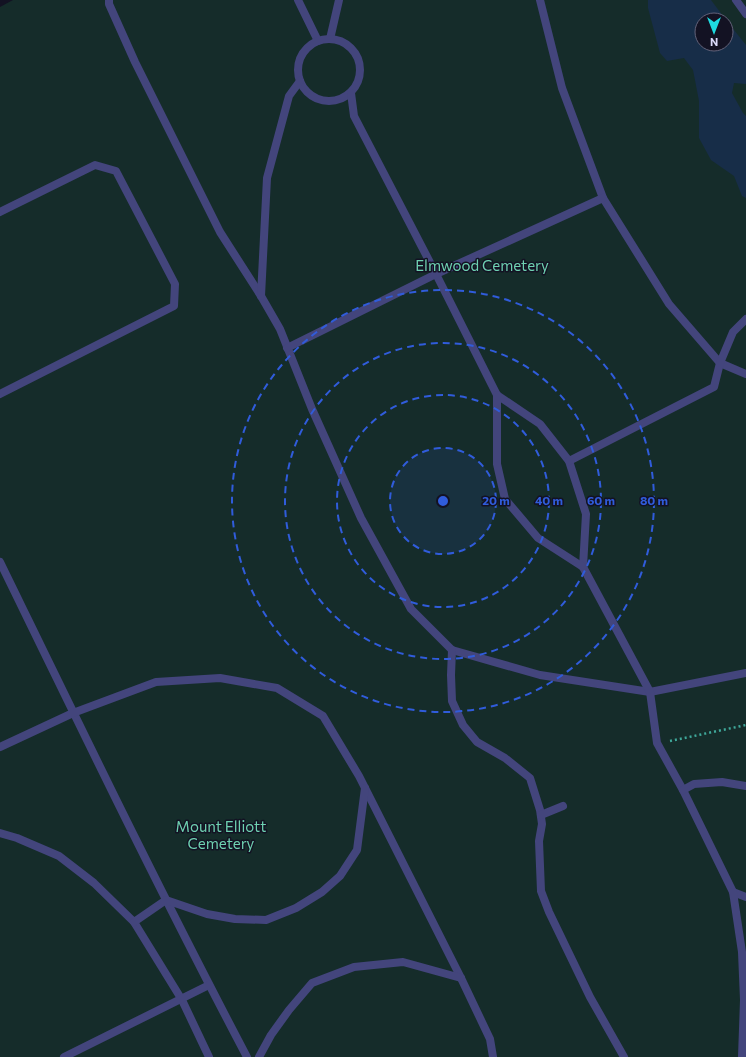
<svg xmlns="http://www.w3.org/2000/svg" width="746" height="1057" font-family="Commissioner,sans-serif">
<rect width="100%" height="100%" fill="#131223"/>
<path fill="#152c2a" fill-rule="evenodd" d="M13,0H746V1057H0V7ZM702,20H726V44H702Z"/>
<polygon fill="#172d48" points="648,0 711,0 726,20 702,20 702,44 726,44 726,20 746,45 746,84 734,83 732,93 743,113 746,116 746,198 742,196 734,176 711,160 699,138 699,101 693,70 684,58 667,61 660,53 648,8"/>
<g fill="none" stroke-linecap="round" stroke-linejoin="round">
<polyline stroke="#3fa89a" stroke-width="2.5" stroke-dasharray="2 3" stroke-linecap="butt" points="670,741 746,725"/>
<g stroke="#43457c" stroke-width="8">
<polyline points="109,0 109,4 135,62 220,232 261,296 280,329 312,409 361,518 411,609 452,650 540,675 650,692 746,673"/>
<polyline points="298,0 318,41"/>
<polyline points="540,0 562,88 603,198 669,304 720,363 746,374"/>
<polyline points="736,0 746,14"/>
<polyline points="330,39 339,0"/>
<circle cx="329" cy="70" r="31"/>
<polyline points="351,93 354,116 436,274 497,395 540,424 569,461 586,514 583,567 650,692 657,743 683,790 733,892 746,897"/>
<polyline points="0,212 95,165 116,171 175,284 174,306 0,394"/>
<polyline points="261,296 267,178 289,96 300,81"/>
<polyline points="287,348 436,274 603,198"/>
<polyline points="497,395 497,464 505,499 538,538 583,567"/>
<polyline points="569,461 714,387 720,363 733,332 746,319"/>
<path d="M0,562C81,728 161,894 247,1057"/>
<polyline points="452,650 451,675 452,701 463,725 477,742 505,758 530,778 540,810 542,824 539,841 541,891 549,912 590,997 624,1057"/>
<polyline points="0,747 73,713 156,682 220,678 277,688 323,716 359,776 461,978 490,1039 493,1057"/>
<polyline points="683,790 694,784 722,782 746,786"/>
<polyline points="541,815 563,806"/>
<polyline points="0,833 17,838 59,856 94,883 134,922 182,1000 209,1057"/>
<polyline points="733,892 742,952 744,1000 742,1057"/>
<polyline points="134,922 166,900 207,914 235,919 266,920 296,908 322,892 340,876 357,850 365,788"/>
<polyline points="64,1057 209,985"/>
<polyline points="259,1057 271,1035 289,1010 312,983 354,967 403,962 461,978"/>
</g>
</g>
<circle cx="443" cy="501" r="53" fill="#305cdb" fill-opacity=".12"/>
<g fill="none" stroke="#305cdb" stroke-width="2" stroke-dasharray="7 5">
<circle cx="443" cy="501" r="53"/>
<circle cx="443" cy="501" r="106"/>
<circle cx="443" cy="501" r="158"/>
<circle cx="443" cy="501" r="211"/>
</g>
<g text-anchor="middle" stroke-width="3" stroke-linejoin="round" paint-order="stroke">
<g font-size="15" fill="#6ed1b1" stroke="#131223">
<text x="482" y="271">Elmwood Cemetery</text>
<text x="221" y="832">Mount Elliott<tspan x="221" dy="17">Cemetery</tspan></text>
</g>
</g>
<circle cx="443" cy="501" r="6" fill="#305cdb" stroke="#131223" stroke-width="2"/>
<g font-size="12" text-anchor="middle" font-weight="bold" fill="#305cdb" stroke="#131223" stroke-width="3" stroke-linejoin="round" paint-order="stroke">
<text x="496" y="505">20 m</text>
<text x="549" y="505">40 m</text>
<text x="601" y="505">60 m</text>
<text x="654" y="505">80 m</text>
</g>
<g transform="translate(714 32) rotate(180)"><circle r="19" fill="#131223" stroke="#636279"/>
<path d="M0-3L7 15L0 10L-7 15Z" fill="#1edbe1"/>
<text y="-6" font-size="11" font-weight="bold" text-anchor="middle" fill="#dad9fa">N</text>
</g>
</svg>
